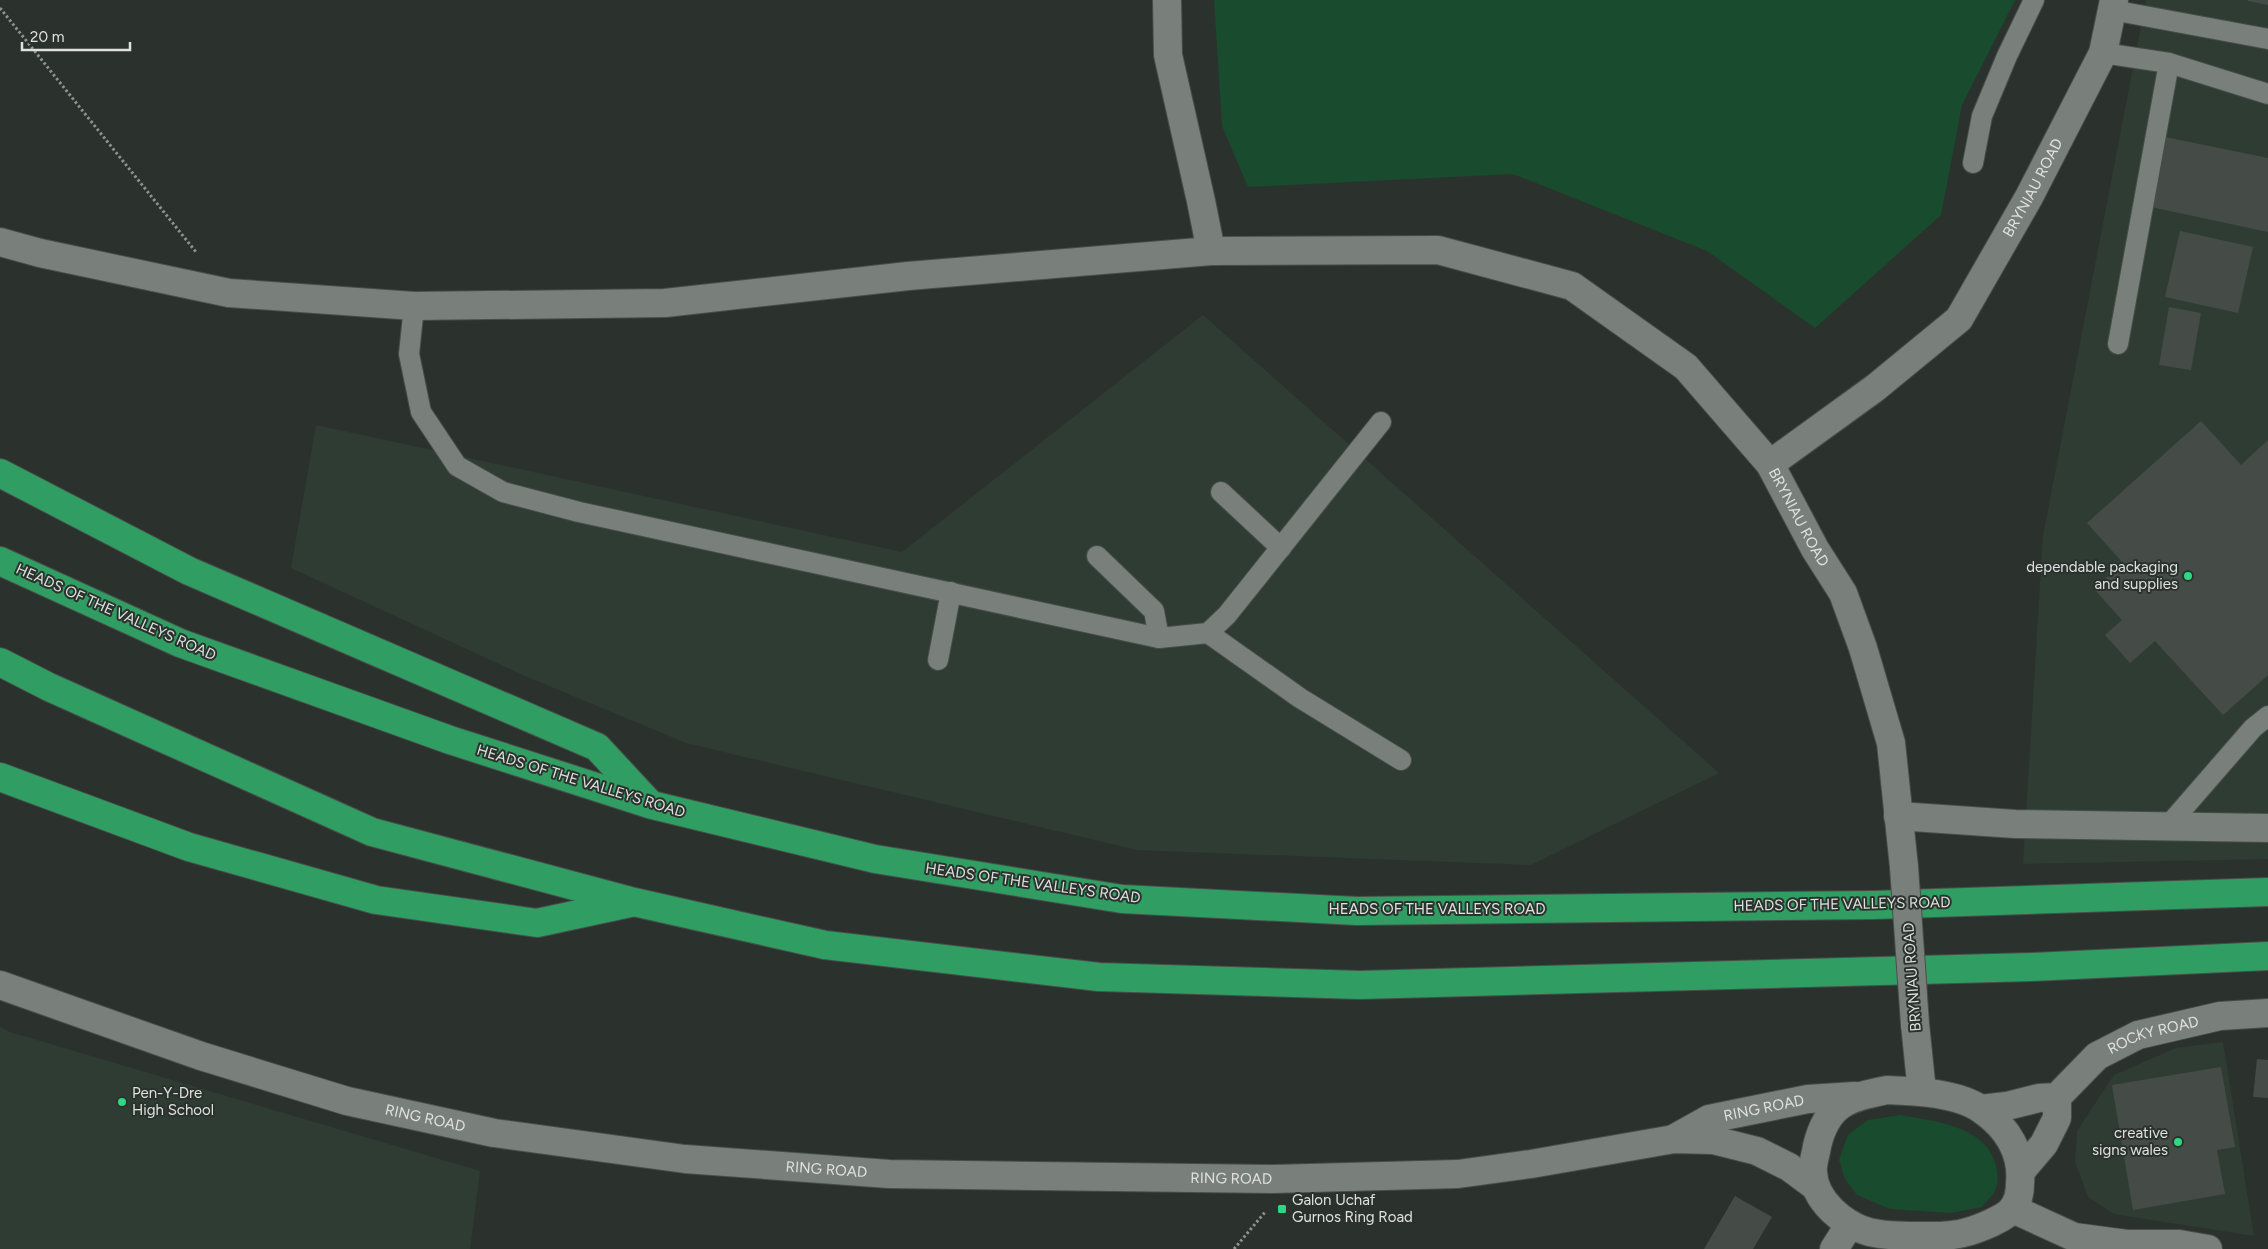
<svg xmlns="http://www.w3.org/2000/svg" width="2268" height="1249" font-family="Figtree,sans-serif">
<rect width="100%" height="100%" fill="#2b322d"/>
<g fill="#2f3c33">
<polygon points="2146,0 2268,0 2268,859 2023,864 2043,536"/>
<polygon points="1203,315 1719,773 1531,865 1137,850 686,743 525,676 291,568 316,425 902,552"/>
<polygon points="0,1027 10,1032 480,1171 470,1249 0,1249"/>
<polygon points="2223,1042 2254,1236 2114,1214 2088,1197 2075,1162 2077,1131 2114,1075 2176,1048"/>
</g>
<g fill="#194b2e">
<polygon points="1214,0 2015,0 1962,105 1941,215 1815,328 1707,251 1513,174 1248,187 1222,126"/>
<path d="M1900,1115C1933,1121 1983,1125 1995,1162C1997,1169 1999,1181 1996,1188C1994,1195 1986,1201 1982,1207L1951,1213L1890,1209L1857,1195L1845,1179L1839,1160L1848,1135L1868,1120Z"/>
</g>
<g fill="#454c47">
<polygon points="2248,0 2268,0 2268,5 2248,1"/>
<polygon points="2165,137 2268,158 2268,232 2151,207"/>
<polygon points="2180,231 2253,247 2238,313 2165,297"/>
<polygon points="2169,307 2201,313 2191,370 2159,365"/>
<polygon points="2201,421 2241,465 2268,440 2268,675 2223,715 2155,641 2130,663 2105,635 2122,620 2094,589 2123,563 2087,523"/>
<polygon points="2257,1059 2268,1060 2268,1098 2253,1097"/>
<polygon points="2221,1067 2235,1147 2217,1150 2225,1194 2133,1210 2112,1085"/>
<polygon points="1735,1196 1772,1217 1753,1249 1704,1249"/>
</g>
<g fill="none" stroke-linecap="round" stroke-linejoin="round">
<defs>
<g id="lane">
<polyline points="2112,10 2268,39"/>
<polyline points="2103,53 2169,63 2268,94"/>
<polyline points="1973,163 1982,116 2007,56 2034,0"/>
<polyline points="414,306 409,354 421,412 457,466 503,492 579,512 1159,638 1208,633 1227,615 1381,422"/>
<polyline points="2118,344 2169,63"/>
<polyline points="1221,492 1281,548"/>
<polyline points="1097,556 1154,611 1159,638"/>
<polyline points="1208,633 1300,698 1401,760"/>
<polyline points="938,660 951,592"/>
<polyline points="2167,827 2253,728 2268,716"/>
</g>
<g id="street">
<polyline points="1167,0 1168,55 1201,201 1211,251"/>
<polyline points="1898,816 2015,824 2268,828"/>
<polyline points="2013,1209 2074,1237 2127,1244 2179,1244 2208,1249"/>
</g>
<g id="secondary">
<path id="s1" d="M0,242L40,253L229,293L414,306L665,303L908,276L1211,251L1438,250L1572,286L1686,367L1770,464L1815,549L1843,593L1863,648L1891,743L1904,867"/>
<path id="s2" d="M1770,464L1875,388L1959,319L2029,197L2103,53L2114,0"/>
<path id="s3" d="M0,985L201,1056L347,1101L494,1133L685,1159L889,1174L1273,1179L1458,1174L1531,1164L1674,1139L1713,1140L1757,1151L1789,1167L1816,1187"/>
<polyline points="1915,1024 1922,1092"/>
<path d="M1887,1090C1915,1091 1959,1093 1982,1110C2007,1127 2023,1153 2020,1183C2020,1191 2018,1202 2013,1208C2007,1218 1978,1229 1967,1232C1951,1237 1935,1236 1918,1236C1902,1236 1885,1236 1869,1232C1843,1225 1814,1200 1813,1172C1812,1164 1816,1154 1817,1146C1827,1104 1847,1098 1887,1090Z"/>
<path id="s4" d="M1981,1109L2007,1106L2039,1098L2057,1097L2097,1056L2138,1035L2220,1016L2268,1013"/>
<path id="s5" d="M1675,1138L1709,1119L1808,1099L1855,1096"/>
<polyline points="2021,1171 2044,1144 2057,1118 2057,1097"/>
<polyline points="1834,1249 1850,1224"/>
</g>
<g id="highway">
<polyline points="0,473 189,571 597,747 649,803"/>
<polyline points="0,561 180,643 450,740 652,805 875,859 1122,899 1357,911 1874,905 2268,892"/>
<polyline points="0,662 49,687 372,832 634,902 825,945 1099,977 1360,985 2031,967 2268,956"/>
<polyline points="0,777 189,847 376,900 537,923 630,903"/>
</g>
</defs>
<use href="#lane" stroke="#484e4a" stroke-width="22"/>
<use href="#street" stroke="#484e4a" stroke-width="30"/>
<use href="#secondary" stroke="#484e4a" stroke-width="30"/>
<use href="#highway" stroke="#484e4a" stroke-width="30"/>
<g stroke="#8c928e" stroke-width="3" stroke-dasharray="2.5 2.5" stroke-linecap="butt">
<polyline points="0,8 196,252"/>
<polyline points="1234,1249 1266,1211"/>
</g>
<use href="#lane" stroke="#79807b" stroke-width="20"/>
<use href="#street" stroke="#79807b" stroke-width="28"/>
<use href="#secondary" stroke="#79807b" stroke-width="28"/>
<use href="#highway" stroke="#309d62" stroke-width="28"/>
<defs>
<polyline id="secondary-bridge" points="1904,867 1915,1024"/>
</defs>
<use href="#secondary-bridge" stroke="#484e4a" stroke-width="30" stroke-linecap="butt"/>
<use href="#secondary-bridge" stroke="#79807b" stroke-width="28"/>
</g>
<g fill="#2ed883" stroke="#2b322d" stroke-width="2">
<circle cx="2188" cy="576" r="5"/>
<circle cx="122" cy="1102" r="5"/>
<circle cx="2178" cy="1142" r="5"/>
<rect x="1277" y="1204" width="10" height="10" rx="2.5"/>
</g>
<g text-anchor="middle" stroke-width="4" stroke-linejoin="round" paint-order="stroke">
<g font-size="15" fill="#dee2df" stroke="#2b322d">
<text dy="5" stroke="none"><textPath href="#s2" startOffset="389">BRYNIAU ROAD</textPath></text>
<text dy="5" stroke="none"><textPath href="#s1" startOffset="1914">BRYNIAU ROAD</textPath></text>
<text transform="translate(116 612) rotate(24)" y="5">HEADS OF THE VALLEYS ROAD</text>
<text transform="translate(581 781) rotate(17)" y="5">HEADS OF THE VALLEYS ROAD</text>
<text transform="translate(1033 883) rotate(8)" y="5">HEADS OF THE VALLEYS ROAD</text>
<text transform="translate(1842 904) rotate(-1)" y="5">HEADS OF THE VALLEYS ROAD</text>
<text x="1437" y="914">HEADS OF THE VALLEYS ROAD</text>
<text transform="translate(1912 977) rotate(-94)" y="5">BRYNIAU ROAD</text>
<text dy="5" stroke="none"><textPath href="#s4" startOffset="195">ROCKY ROAD</textPath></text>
<text dy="5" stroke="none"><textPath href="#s5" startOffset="95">RING ROAD</textPath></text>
<text dy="5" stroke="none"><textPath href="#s3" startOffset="446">RING ROAD</textPath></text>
<text dy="5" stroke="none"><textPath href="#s3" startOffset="851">RING ROAD</textPath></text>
<text dy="5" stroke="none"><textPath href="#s3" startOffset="1256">RING ROAD</textPath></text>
</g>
<g font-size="15" fill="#dee2df" stroke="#2b322d" text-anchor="end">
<text x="2178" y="572">dependable packaging<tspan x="2178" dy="17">and supplies</tspan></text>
<text x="132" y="1098" text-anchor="start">Pen-Y-Dre<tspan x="132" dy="17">High School</tspan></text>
<text x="2168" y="1138">creative<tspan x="2168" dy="17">signs wales</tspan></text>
<text x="1292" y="1205" text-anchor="start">Galon Uchaf<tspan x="1292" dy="17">Gurnos Ring Road</tspan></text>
</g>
</g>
<path d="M22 42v8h108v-8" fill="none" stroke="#dee2df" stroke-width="2.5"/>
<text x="30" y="42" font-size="15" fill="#dee2df" stroke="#2b322d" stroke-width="4" paint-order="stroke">20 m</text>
</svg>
